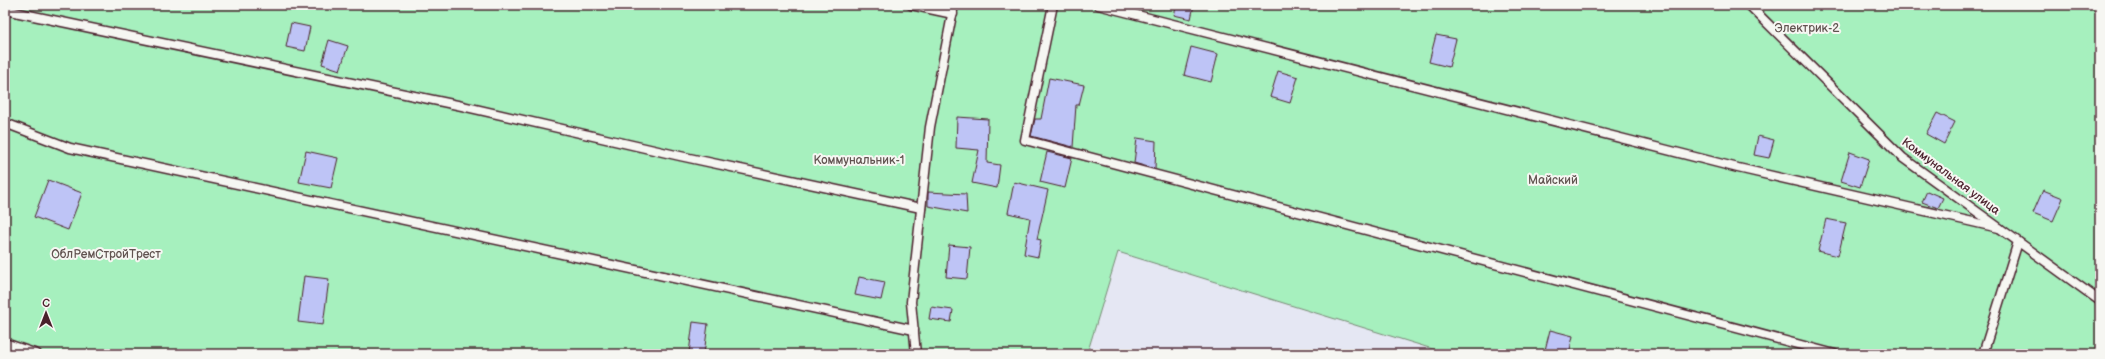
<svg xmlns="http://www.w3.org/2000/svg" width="2105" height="359" font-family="'Balsamiq Sans',sans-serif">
<rect width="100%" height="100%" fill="#e5e7f3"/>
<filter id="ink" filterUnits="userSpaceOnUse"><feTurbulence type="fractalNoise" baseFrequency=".025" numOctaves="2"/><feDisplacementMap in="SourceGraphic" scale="8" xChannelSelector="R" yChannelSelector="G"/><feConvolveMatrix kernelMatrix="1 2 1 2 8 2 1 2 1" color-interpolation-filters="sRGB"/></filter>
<g filter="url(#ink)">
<polygon fill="#a6f0be" stroke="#788874" points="5,5 2100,5 2100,354 1449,354 1118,252 1087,354 5,354"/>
<g fill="#bec4f6" stroke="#4a1f2b">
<polygon points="1177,5 1194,5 1191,19 1174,15"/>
<polygon points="291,23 310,27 305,51 286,47"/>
<polygon points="1436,35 1456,39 1449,67 1429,62"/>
<polygon points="329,40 348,46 340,70 322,64"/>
<polygon points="1191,47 1218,54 1211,82 1184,75"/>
<polygon points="1278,71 1298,77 1290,103 1270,97"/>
<polygon points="1049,78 1084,85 1079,105 1076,105 1073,147 1031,136 1035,119 1041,119"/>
<polygon points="1937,113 1955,122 1944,144 1926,134"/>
<polygon points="957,117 988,119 987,163 1000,165 997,188 972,183 979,150 956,148"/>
<polygon points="1758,136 1774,140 1769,158 1754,155"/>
<polygon points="1137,138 1156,141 1155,169 1134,163"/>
<polygon points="306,151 338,158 331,188 299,182"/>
<polygon points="1047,152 1072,158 1065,188 1040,182"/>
<polygon points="1850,152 1869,159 1860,187 1841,181"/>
<polygon points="48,180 82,193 68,230 34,217"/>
<polygon points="1014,182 1048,190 1037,239 1041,240 1038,257 1024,254 1030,218 1008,213"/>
<polygon points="2043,190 2063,198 2053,221 2033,213"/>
<polygon points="1927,191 1943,198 1938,208 1922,202"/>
<polygon points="928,192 966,194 967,213 928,206"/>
<polygon points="1826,219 1846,223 1838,256 1818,251"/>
<polygon points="949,245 970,247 967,279 946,277"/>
<polygon points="304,276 329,279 323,325 298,322"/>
<polygon points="859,277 885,282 881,300 855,295"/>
<polygon points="931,307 953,310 951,322 929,319"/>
<polygon points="693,322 708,324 704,354 689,353"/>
<polygon points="1550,330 1573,336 1569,354 1544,354"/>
</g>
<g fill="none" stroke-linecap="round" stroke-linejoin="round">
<defs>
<g id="service">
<polyline points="911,5 953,14"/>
<polyline points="1053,5 1025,140 1835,354"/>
<polyline points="1098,5 1738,168 1999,228"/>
<polyline points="1749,5 1903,158 2100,301"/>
<polyline points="5,10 462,106 680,156 921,208"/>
<polyline points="5,123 70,148 914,330"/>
<polyline points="5,343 37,354"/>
<polyline points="916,354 911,302 930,127 954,5"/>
<polyline points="1983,354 2018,242"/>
</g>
</defs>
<use href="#service" stroke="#4a1f2b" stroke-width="11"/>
<use href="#service" stroke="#f6f6f2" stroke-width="8"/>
</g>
</g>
<g text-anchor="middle" stroke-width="4" stroke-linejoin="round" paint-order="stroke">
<g font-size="12" fill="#615350" stroke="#f6f6f2">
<text x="1807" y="32">Электрик-2</text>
<text x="859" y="164">Коммунальник-1</text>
<text x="1553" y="184">Майский</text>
<text x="106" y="258">ОблРемСтройТрест</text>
</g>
<g font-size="12" fill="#4a1f2b" stroke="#f6f6f2">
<text transform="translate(1951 176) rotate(37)" y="4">Коммунальная улица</text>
</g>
</g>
<rect width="2105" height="359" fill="none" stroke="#f6f6f2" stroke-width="20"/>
<rect x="10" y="10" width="2085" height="339" fill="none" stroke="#4a1f2b" stroke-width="1.5" filter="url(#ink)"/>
<g transform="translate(46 313)" stroke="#f6f6f2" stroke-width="3" paint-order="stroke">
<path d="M0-3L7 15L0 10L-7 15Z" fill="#4a1f2b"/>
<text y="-6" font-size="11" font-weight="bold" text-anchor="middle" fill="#4a1f2b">С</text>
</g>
</svg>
